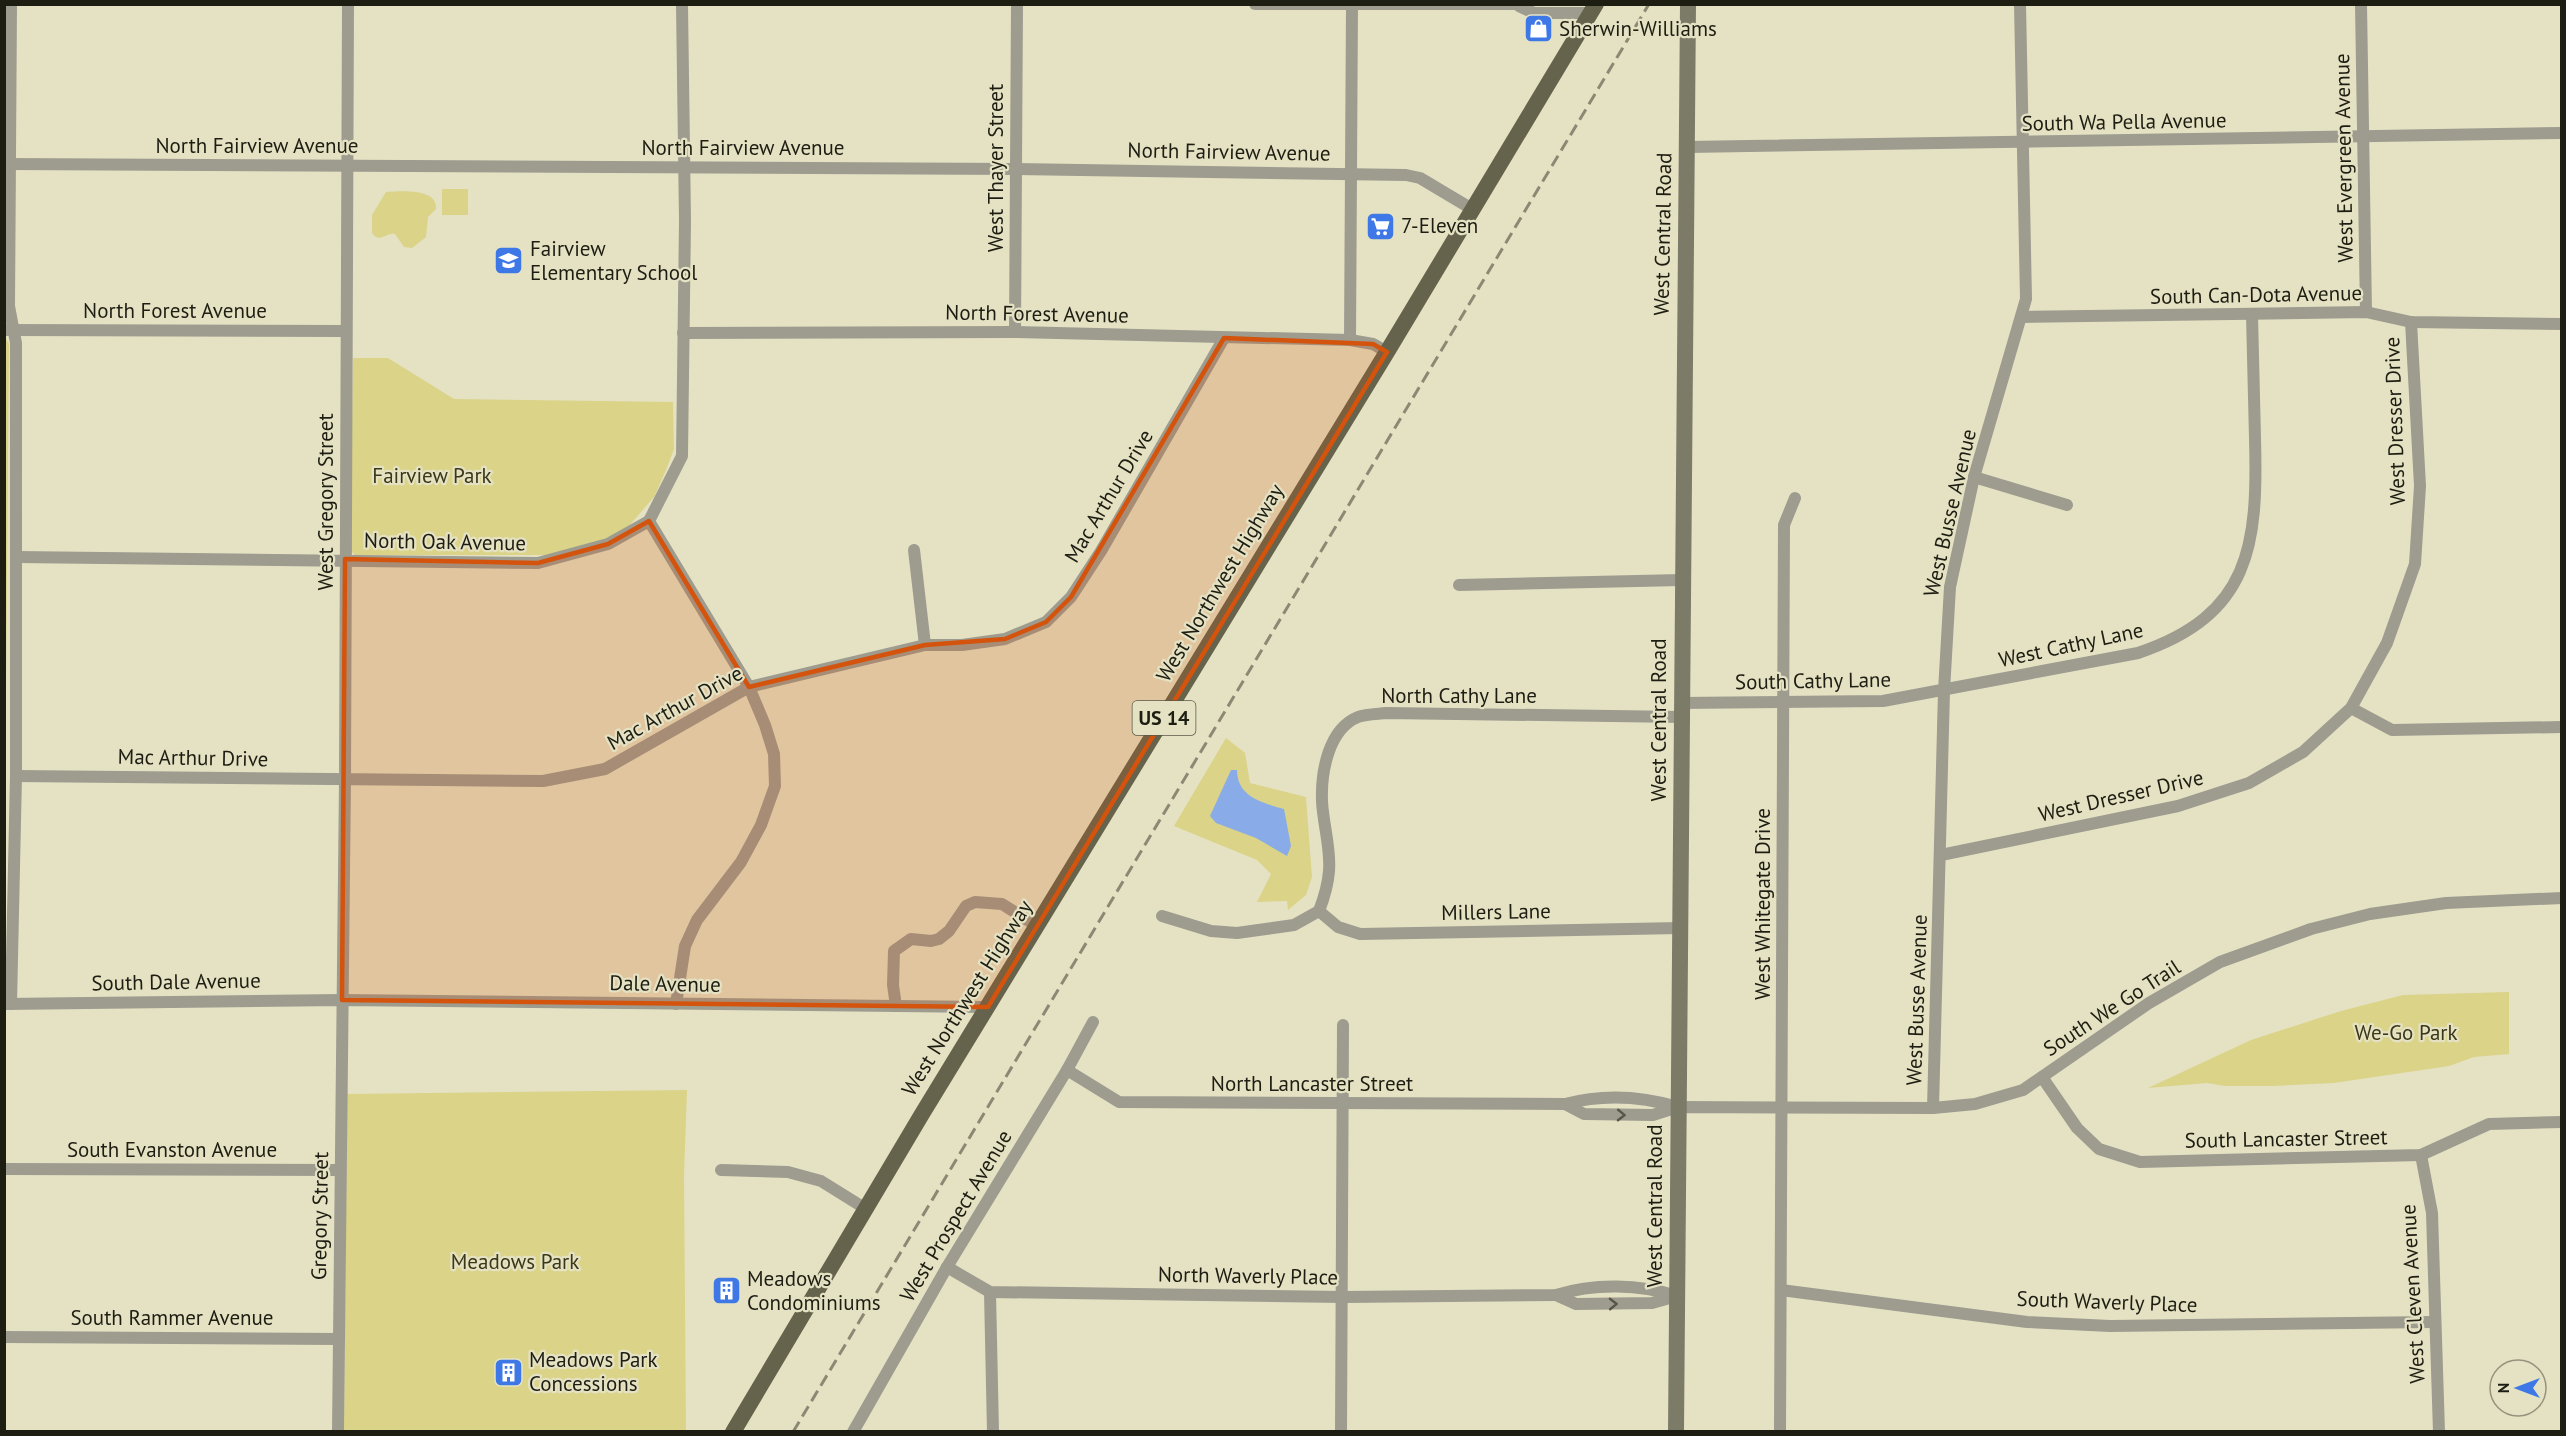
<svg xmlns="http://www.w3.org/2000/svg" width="2566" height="1436" font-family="'PT Sans',sans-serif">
<rect width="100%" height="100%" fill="#e5e2c4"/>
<g fill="#dad388">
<rect x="442" y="189" width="26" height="26"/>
<path d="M386,192C401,191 438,188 436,209L428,217L426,237L412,248L404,247L395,234C386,232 380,244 372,233V215Z"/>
<polygon points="5,337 9,344 5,805"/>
<polygon points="353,358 388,358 454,399 673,402 674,449 666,470 654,497 628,527 607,539 556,555 355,555 350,550"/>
<polygon points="1226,738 1245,753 1250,783 1306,797 1312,877 1306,895 1288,910 1287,901 1257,902 1271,874 1257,860 1174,826"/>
<polygon points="2509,992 2509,1054 2474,1057 2449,1066 2334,1083 2273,1086 2225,1086 2207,1083 2148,1088 2251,1040 2341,1011 2403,995"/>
<polygon points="687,1090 684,1175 686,1431 344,1432 347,1094"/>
</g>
<path fill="#89abe8" d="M1231,770H1237C1237,797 1263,803 1284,809L1291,846L1287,856L1256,838L1216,823L1210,816Z"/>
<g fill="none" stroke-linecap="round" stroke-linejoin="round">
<g stroke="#9d9c8f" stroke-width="12">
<polyline points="1255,4 1522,4"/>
<polyline points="2361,4 2366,312"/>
<polyline points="1519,6 1534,13 1590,13"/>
<polyline points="1687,147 2562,133"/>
<polyline points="4,164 1016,169 1406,175 1420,178 1472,209"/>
<polyline points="2022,317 2366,312 2411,322 2562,324"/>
<polyline points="4,330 346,331"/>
<polyline points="1015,332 1017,4"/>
<polyline points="683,333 1015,332 1350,340 1373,344 1387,352"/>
<polyline points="1350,340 1352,4"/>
<polyline points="1974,477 2067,505"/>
<polyline points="914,550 925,645"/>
<polyline points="16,557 538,563 608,544 649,521"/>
<polyline points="1459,585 1682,580"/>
<path d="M1681,703L1883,701L2138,653C2251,615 2258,545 2255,438C2254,397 2253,356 2252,315"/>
<polyline points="2351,708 2392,730 2562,727"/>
<polyline points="16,776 543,781 605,769 749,687 925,645 962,645 1005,639 1046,622 1071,597 1101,551 1224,338"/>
<polyline points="1941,855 2178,806 2249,783 2303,752 2351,708 2387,643 2415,564 2420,486 2411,322"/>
<polyline points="1319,911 1338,927 1360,934 1680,928"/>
<path d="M1162,916L1211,931L1237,933L1294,925L1319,911C1324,898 1328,885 1329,871C1331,848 1323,824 1322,801C1321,773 1328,729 1358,717C1366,714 1377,714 1386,713L1681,717"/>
<polyline points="4,1004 342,1000 988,1007"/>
<polyline points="11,1004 16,776 16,343 9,306 11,4"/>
<polyline points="676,1004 685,946 697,920 741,862 761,825 775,786 774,754 765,725 749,687 649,521 682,456 685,221 682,4"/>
<polyline points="896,1006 893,985 894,951 911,939 931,941 939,939 949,931 966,906 975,902 1002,904 1037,926"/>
<path d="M1067,1070L1119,1102L1565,1104C1602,1094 1641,1096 1678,1107"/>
<polyline points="2042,1077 2077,1128 2099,1149 2140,1162 2421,1155 2489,1124 2562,1122"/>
<polyline points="1565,1104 1584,1114 1653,1115 1678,1107 1933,1108 1975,1104 2023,1090 2149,1003 2220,962 2311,929 2370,914 2446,903 2562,898"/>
<polyline points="1933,1108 1944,691 1950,587 1974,477 2026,299 2020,4"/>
<polyline points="2421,1155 2432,1213 2439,1432"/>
<polyline points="4,1169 340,1170"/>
<polyline points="721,1170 788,1172 821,1181 866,1209"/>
<path d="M947,1267L990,1292L1343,1297L1556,1295C1594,1283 1640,1284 1677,1296"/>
<polyline points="1781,1290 2027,1322 2110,1326 2434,1322"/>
<polyline points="990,1292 993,1432"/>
<polyline points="1556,1295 1576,1304 1652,1303 1677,1296"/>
<polyline points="4,1337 339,1339"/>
<polyline points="338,1432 345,780 348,4"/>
<polyline points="853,1432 947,1267 1067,1070 1093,1022"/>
<polyline points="1341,1432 1343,1025"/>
<polyline points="1780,1432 1784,525 1795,498"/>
</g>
<polyline stroke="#7c7b68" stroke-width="16" points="1676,1432 1688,4"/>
<polyline stroke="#65634c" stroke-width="16" points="733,1432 922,1114 1387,352 1596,4"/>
<polyline stroke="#8b8974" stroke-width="3" stroke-dasharray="12 6" stroke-linecap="butt" points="793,1432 1649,4"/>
</g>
<defs><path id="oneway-chevron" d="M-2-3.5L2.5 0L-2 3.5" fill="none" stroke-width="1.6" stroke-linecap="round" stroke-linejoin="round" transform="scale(1.5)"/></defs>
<g stroke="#57564a">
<use href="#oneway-chevron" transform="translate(1621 1115) rotate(1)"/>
<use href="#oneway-chevron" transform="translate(1613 1304) rotate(-1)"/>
</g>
<path fill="#d4530d" fill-opacity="0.2" stroke="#d4530d" stroke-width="4.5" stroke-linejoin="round" d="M1224,338L1373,344L1387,352L988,1007L342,1000L345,559L538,563L608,544L649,521L749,687L925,645L1005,639L1046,622L1071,597Z"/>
<defs>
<symbol id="shop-square" viewBox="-11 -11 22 22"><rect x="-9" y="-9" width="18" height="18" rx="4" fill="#3e78e7" stroke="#e5e2c4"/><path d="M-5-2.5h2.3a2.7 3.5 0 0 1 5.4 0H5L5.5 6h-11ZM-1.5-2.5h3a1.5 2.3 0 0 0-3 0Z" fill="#fff"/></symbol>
<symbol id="supermarket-square" viewBox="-11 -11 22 22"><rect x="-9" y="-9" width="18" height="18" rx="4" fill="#3e78e7" stroke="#e5e2c4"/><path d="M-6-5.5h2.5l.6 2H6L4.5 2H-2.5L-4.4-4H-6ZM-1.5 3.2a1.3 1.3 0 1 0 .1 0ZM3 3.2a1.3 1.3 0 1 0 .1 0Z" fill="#fff"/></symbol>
<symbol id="school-square" viewBox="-11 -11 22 22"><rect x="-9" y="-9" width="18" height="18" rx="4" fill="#3e78e7" stroke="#e5e2c4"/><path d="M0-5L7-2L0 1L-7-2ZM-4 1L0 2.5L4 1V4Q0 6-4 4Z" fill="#fff"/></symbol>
<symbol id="building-square" viewBox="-11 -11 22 22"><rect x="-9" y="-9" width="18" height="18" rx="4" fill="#3e78e7" stroke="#e5e2c4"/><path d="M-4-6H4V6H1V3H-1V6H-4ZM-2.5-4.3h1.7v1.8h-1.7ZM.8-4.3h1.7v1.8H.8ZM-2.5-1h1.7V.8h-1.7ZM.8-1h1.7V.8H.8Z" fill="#fff"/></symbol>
</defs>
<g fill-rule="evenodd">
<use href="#shop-square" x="1522" y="12" width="33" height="33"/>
<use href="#supermarket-square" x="1364" y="210" width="33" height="33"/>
<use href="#school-square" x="492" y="244" width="33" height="33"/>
<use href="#building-square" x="710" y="1274" width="33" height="33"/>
<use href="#building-square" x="492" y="1356" width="33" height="33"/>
</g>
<g text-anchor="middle" stroke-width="4.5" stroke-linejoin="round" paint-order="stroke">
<rect fill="#e5e2c4" stroke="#5a5847" stroke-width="1.5" x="1132.5" y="701" width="63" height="34" rx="4.5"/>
<g font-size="20" font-weight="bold" fill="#1e1d12">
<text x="1164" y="725">US 14</text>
</g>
<g font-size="21" fill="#1e1d12" stroke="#e5e2c4" text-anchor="start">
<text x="1559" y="36">Sherwin-Williams</text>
<text x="1401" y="233">7-Eleven</text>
<text x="530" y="256">Fairview<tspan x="530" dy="24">Elementary School</tspan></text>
<text x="747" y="1286">Meadows<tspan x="747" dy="24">Condominiums</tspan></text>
<text x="529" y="1367">Meadows Park<tspan x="529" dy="24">Concessions</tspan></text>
</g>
<g font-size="21" fill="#1e1d12" stroke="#e5e2c4">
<text transform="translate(2124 122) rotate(-1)" y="7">South Wa Pella Avenue</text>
<text x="257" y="153">North Fairview Avenue</text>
<text x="743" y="155">North Fairview Avenue</text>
<text transform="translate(1229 152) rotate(1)" y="7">North Fairview Avenue</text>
<text transform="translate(2344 158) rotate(-91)" y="7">West Evergreen Avenue</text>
<text transform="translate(996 168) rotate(-90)" y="7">West Thayer Street</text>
<text transform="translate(1663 234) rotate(-89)" y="7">West Central Road</text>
<text transform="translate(2256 295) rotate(-1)" y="7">South Can-Dota Avenue</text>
<text x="175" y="318">North Forest Avenue</text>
<text transform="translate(1037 314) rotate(1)" y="7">North Forest Avenue</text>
<text transform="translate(2395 421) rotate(-92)" y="7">West Dresser Drive</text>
<text transform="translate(1109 496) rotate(-59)" y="7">Mac Arthur Drive</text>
<text transform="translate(326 502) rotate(-90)" y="7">West Gregory Street</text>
<text transform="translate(1950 513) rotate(-77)" y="7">West Busse Avenue</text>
<text transform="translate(445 542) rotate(1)" y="7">North Oak Avenue</text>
<text transform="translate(1220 583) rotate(-59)" y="7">West Northwest Highway</text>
<text transform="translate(2071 645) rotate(-12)" y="7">West Cathy Lane</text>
<text transform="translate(1813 681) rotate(-1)" y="7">South Cathy Lane</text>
<text x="1459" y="703">North Cathy Lane</text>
<text transform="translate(675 708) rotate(-29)" y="7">Mac Arthur Drive</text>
<text transform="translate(1659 720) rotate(-90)" y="7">West Central Road</text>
<text transform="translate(193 758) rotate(1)" y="7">Mac Arthur Drive</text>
<text transform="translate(2121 796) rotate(-13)" y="7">West Dresser Drive</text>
<text transform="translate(1763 904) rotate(-90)" y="7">West Whitegate Drive</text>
<text transform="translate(1496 912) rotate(-1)" y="7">Millers Lane</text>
<text transform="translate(176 982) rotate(-1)" y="7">South Dale Avenue</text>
<text transform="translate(665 984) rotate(1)" y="7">Dale Avenue</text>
<text transform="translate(967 998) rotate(-58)" y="7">West Northwest Highway</text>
<text transform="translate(1917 1000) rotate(-88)" y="7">West Busse Avenue</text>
<text transform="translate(2112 1008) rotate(-33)" y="7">South We Go Trail</text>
<text x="1312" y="1091">North Lancaster Street</text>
<text transform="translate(2286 1139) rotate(-1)" y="7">South Lancaster Street</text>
<text x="172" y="1157">South Evanston Avenue</text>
<text transform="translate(1655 1206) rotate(-90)" y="7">West Central Road</text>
<text transform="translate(320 1216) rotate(-89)" y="7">Gregory Street</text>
<text transform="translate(956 1216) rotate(-59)" y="7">West Prospect Avenue</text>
<text transform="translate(1248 1276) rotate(1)" y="7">North Waverly Place</text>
<text transform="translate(2413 1294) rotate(-93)" y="7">West Cleven Avenue</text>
<text transform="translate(2107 1302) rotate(2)" y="7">South Waverly Place</text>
<text x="172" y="1325">South Rammer Avenue</text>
</g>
<g font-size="21" fill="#3b3817" stroke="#e5e2c4">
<text x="432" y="483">Fairview Park</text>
<text x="2406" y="1040">We-Go Park</text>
<text x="515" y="1269">Meadows Park</text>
</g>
</g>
<rect width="2566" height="1436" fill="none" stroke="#1e1d12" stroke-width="12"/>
<g transform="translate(2518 1388) rotate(270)"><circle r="28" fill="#e5e2c4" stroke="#95937d" stroke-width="1.5"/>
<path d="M0-4.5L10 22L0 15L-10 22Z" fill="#3e78e7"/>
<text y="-9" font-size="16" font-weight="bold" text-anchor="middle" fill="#1e1d12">N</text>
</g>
</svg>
